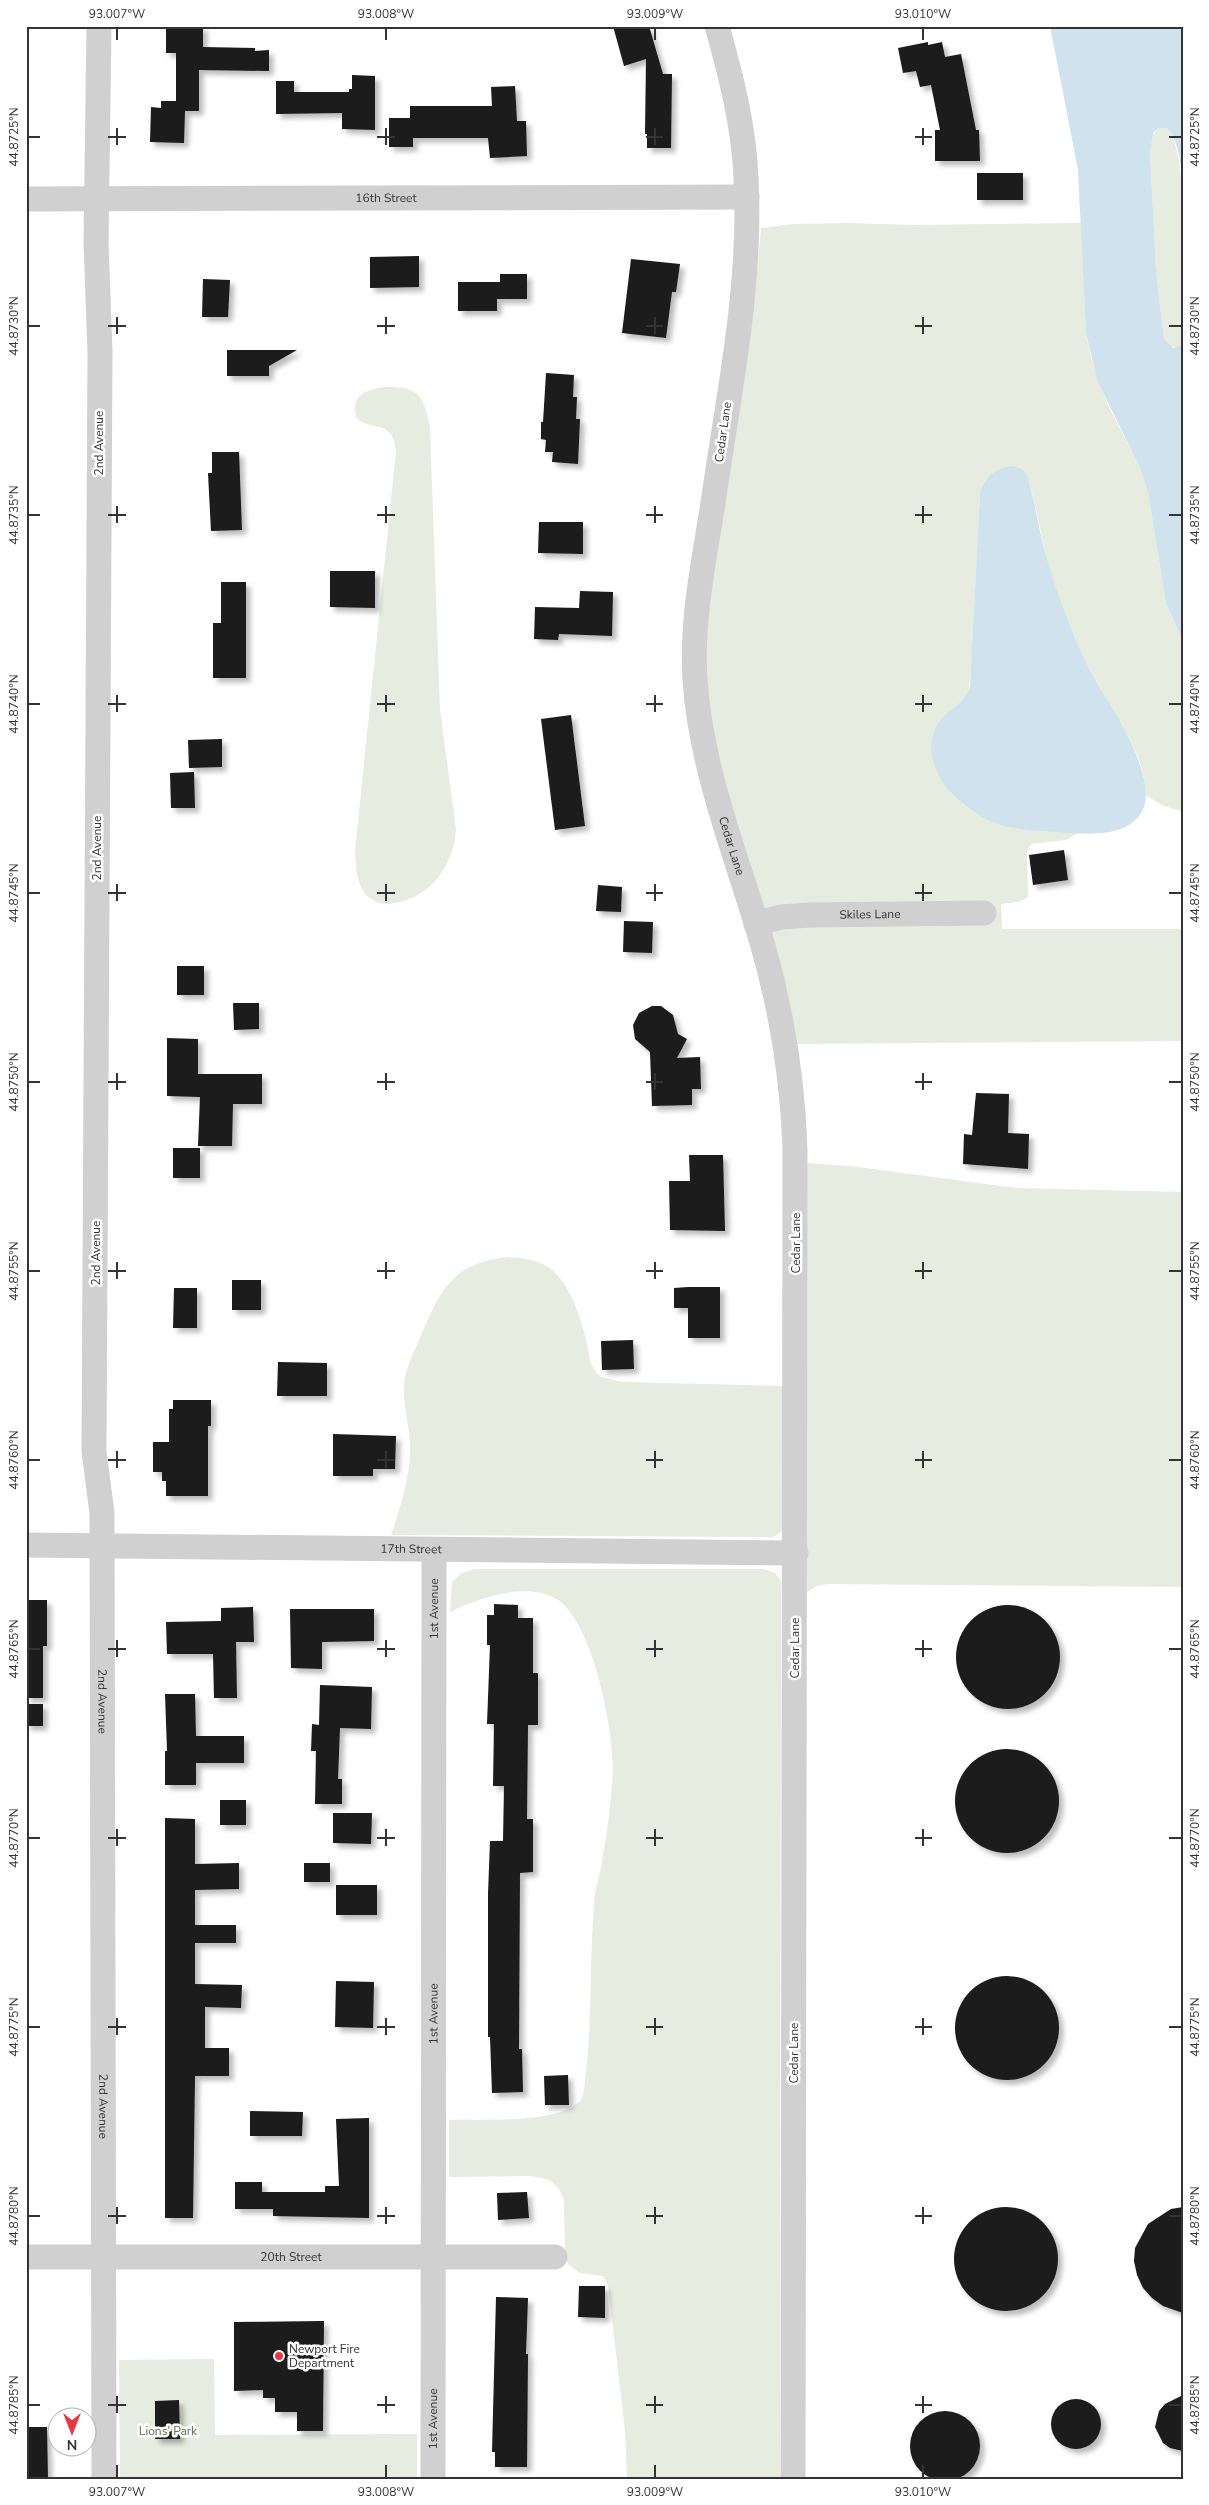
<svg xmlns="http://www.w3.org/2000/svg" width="1209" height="2505" font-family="'Nunito Sans',sans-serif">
<defs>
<filter id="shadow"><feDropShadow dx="4.5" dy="4.5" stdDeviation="2.5" flood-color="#0004"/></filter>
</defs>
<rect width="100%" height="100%" fill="#fff"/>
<g fill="#e6ecdf">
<path d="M1159,128H1167C1191,153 1183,306 1183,346L1177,348L1169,346L1164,339L1156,271L1150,151L1151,137Z"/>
<path d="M848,223L914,225L1081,223L1086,334L1091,357L1107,403L1140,468L1148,492L1166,604L1183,640V812L1164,806L1145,795C1147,766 1129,737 1115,714C1086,666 1059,611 1046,556C1040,530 1036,504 1028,478L1010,466C994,469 986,476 980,492L971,671L968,695L938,723L963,805C1003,831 1033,831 1080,832L1066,840L1031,844L1027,851L1028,897L1019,902L1001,904L1002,929H1183V1041L797,1044L772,934L729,795L712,730L705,661L710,600L756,285L761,228L794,224Z"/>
<path d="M385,387C420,386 424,396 430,428L440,710L456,829C454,864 432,897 395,903C387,905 377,904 370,898C356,888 356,866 355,851L396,451C392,419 376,432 357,419C349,396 366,389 385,387Z"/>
<polygon points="805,1163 851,1166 1016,1188 1183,1192 1183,1587 827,1584 817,1586 807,1592"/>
<path d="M509,1257C520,1258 532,1259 543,1264C569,1277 580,1316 587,1343C589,1356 590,1368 601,1377L623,1382L785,1386L783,1528L780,1533L773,1537L391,1535C400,1508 409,1481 410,1453C411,1430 403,1408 404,1385C405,1369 414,1352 420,1338C440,1290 453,1262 509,1257Z"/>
<path d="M475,1569H765L775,1573L781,1581L780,2479H627L625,2430L608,2285L603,2276L580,2273L568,2264L565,2256L564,2200L559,2189L550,2180L531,2176L449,2177V2120C478,2119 571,2125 583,2096C593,2032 589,1968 594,1904C595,1887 601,1872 603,1856C608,1828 611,1800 613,1773C614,1732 593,1619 555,1598C526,1582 477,1598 450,1612L452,1582L462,1573Z"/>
<polygon points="214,2359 215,2435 417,2434 417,2479 120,2479 119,2360"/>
</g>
<g fill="#cfe2ee">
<path d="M1050,26H1183V191C1181,172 1181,143 1167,128H1159L1153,133L1150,151L1156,271L1164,339L1173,348L1183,346V640L1166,604L1148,492L1140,468L1098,382L1086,334L1078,170Z"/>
<path d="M1010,466C1020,467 1024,469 1028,478C1036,505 1039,533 1047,559C1057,594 1070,629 1086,662C1102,696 1127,726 1139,762C1145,779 1151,801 1139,816C1119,842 1069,832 1041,831C1026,830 1007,828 993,822C960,808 921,772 934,732C940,711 965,707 970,686L980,492C986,476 994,469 1010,466Z"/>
</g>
<g fill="#1a1a1a" filter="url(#shadow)">
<polygon points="166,26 203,26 203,47 255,48 255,51 269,50 269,71 199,70 199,111 185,111 184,143 150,142 151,107 161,108 161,101 176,101 176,53 166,53"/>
<polygon points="613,26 649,26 663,74 672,74 671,148 647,148 647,134 645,134 646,59 624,66"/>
<polygon points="928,42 928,45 942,42 945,57 961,54 976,130 979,130 980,161 935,161 935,130 940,130 931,85 920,87 916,71 903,73 898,48"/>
<polygon points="352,75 375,76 375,130 342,129 342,113 276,114 276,81 294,81 294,92 349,92 349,89 352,89"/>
<polygon points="515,86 517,121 526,121 527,156 490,158 488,138 413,138 413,147 389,147 389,118 410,118 410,106 492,106 491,87"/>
<rect x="977" y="173" width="46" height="27"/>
<polygon points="419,256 419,287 370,288 370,257"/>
<polygon points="631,259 680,264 676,292 672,292 666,338 622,333"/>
<polygon points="500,274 527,274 527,299 497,299 497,311 458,311 458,282 500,282"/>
<polygon points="203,279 230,280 228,317 202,317"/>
<polygon points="227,350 297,350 269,366 269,376 227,376"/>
<polygon points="546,373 574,375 573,397 577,397 576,419 580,419 578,464 552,462 553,452 545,452 546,440 541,439 541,422 543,422"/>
<polygon points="212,452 239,452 242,530 211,531 208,473 212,473"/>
<polygon points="539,522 583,522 583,554 538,553"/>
<polygon points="330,571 375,571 375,608 330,607"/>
<polygon points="221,582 246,582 246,678 213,678 213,623 221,623"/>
<polygon points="580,591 613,592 612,636 559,634 558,640 534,639 535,607 579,608"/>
<polygon points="571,715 585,826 555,830 541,719"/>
<polygon points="222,739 222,767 189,768 188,740"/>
<polygon points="194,772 195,808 171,808 170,773"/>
<polygon points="1064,850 1068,880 1033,885 1029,855"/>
<polygon points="598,885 622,887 621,912 596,911"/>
<polygon points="624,921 653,922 652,953 623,952"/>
<rect x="177" y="966" width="27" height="29"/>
<polygon points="233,1003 259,1003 259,1029 234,1030"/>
<polygon points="652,1006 661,1006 673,1015 678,1034 687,1039 677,1058 700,1057 701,1089 692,1089 692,1105 652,1106 650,1052 635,1039 633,1025 639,1013"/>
<polygon points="167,1038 198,1039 198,1074 262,1074 262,1104 233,1104 232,1146 198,1146 200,1097 167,1096"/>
<polygon points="976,1093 1009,1094 1008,1133 1029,1134 1028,1169 963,1164 964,1134 972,1135"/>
<rect x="173" y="1148" width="27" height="30"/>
<polygon points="689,1155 723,1155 725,1231 670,1230 669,1181 690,1181"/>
<rect x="232" y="1280" width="29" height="30"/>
<polygon points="688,1287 720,1287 720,1338 688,1338 688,1308 674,1308 674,1288"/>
<polygon points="174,1288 197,1288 197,1328 173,1328"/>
<polygon points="633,1340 634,1369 602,1370 601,1341"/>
<polygon points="278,1362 327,1363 327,1396 277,1396"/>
<polygon points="173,1400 211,1400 211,1426 208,1426 208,1496 166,1496 166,1481 162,1481 162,1472 153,1472 153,1442 169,1442 169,1409 173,1409"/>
<polygon points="333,1434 396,1436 395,1469 373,1469 373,1476 333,1476"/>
<polygon points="26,1600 47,1600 47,1646 43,1646 43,1698 26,1698"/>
<polygon points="494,1604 518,1605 518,1618 533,1618 533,1673 538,1673 538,1725 528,1725 527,1819 533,1819 533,1872 520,1873 519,2049 522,2049 523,2092 492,2093 490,2037 488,2037 488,1894 490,1841 503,1841 504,1786 493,1786 494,1724 487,1724 490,1645 487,1645 487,1615 494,1615"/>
<circle cx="1008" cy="1657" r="52"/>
<polygon points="253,1607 254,1642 236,1642 237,1698 214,1698 213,1654 167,1654 166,1622 221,1621 221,1608"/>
<polygon points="290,1609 374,1609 374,1641 322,1642 322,1669 291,1668"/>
<polygon points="320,1685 372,1687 371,1729 340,1728 338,1779 342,1779 342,1804 315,1804 316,1751 311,1751 312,1724 319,1725"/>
<polygon points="165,1694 195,1694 196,1736 244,1736 244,1763 196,1763 196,1785 165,1785 165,1751 167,1751"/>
<rect x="26" y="1704" width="17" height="22"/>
<circle cx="1007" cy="1801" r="52"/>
<rect x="220" y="1800" width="26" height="25"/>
<polygon points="333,1813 372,1813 371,1844 333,1843"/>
<polygon points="165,1818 195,1819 195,1864 239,1863 239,1889 195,1890 195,1925 236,1925 236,1943 195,1943 195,1984 242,1985 241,2008 205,2007 205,2048 229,2048 229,2076 195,2076 193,2218 165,2218"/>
<rect x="304" y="1863" width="26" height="19"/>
<rect x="336" y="1885" width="41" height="30"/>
<circle cx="1007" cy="2028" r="52"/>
<polygon points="336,1981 374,1982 373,2028 335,2027"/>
<polygon points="568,2075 569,2105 545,2105 544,2076"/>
<polygon points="250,2111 303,2112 302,2136 250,2136"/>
<polygon points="369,2118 369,2218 273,2216 273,2209 235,2209 235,2182 262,2182 262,2192 325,2192 325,2186 339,2186 336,2119"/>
<polygon points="527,2192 529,2218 498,2220 497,2193"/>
<circle cx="1006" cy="2259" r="52"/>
<polygon points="1183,2207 1183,2313 1163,2306 1152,2298 1143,2288 1137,2275 1134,2261 1135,2248 1148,2224 1171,2209"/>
<polygon points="579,2286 605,2286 605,2318 578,2317"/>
<polygon points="496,2297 528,2298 526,2354 528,2354 527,2467 495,2467 495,2452 492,2452"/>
<polygon points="324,2321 323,2431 297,2431 297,2412 275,2412 275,2398 263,2398 263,2390 234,2391 234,2322"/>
<polygon points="1183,2395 1183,2451 1170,2448 1163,2443 1155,2427 1159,2411 1165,2404"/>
<circle cx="1076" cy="2424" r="25"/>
<polygon points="179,2400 180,2439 155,2439 155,2401"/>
<circle cx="945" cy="2446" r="35"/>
<polygon points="26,2427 47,2427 48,2479 26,2479"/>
</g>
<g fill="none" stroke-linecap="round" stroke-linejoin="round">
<g stroke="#d0d0d0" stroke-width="25">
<path id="s1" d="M99,26L96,243L100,352L94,1451L102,1513L104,2479"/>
<path id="s2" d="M717,26C731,76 744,126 746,178C752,287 728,396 713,503C704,561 691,621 695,680C701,771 738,859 763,946C782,1013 793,1081 795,1150L793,2479"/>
<path id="s3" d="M26,199L747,197"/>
<path id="s4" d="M756,924L781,917L810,915L984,913"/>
<path id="s5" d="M26,1545L796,1553"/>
<path id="s6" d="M26,2257H555"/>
<path id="s7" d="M433,2479L434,1550"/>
</g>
</g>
<path fill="none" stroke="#333" stroke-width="2" d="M117,28V40M386,28V40M655,28V40M923,28V40M117,128V145M386,128V145M655,128V145M923,128V145M28,137H40M108,137H126M377,137H395M646,137H663M915,137H932M1169,137H1182M117,317V334M386,317V334M655,317V334M923,317V334M28,326H40M108,326H126M377,326H395M646,326H663M915,326H932M1169,326H1182M117,506V523M386,506V523M655,506V523M923,506V523M28,515H40M108,515H126M377,515H395M646,515H663M915,515H932M1169,515H1182M117,695V712M386,695V712M655,695V712M923,695V712M28,704H40M108,704H126M377,704H395M646,704H663M915,704H932M1169,704H1182M117,884V901M386,884V901M655,884V901M923,884V901M28,893H40M108,893H126M377,893H395M646,893H663M915,893H932M1169,893H1182M117,1073V1090M386,1073V1090M655,1073V1090M923,1073V1090M28,1082H40M108,1082H126M377,1082H395M646,1082H663M915,1082H932M1169,1082H1182M117,1262V1279M386,1262V1279M655,1262V1279M923,1262V1279M28,1271H40M108,1271H126M377,1271H395M646,1271H663M915,1271H932M1169,1271H1182M117,1451V1468M386,1451V1468M655,1451V1468M923,1451V1468M28,1460H40M108,1460H126M377,1460H395M646,1460H663M915,1460H932M1169,1460H1182M117,1640V1657M386,1640V1657M655,1640V1657M923,1640V1657M28,1649H40M108,1649H126M377,1649H395M646,1649H663M915,1649H932M1169,1649H1182M117,1829V1846M386,1829V1846M655,1829V1846M923,1829V1846M28,1838H40M108,1838H126M377,1838H395M646,1838H663M915,1838H932M1169,1838H1182M117,2018V2035M386,2018V2035M655,2018V2035M923,2018V2035M28,2027H40M108,2027H126M377,2027H395M646,2027H663M915,2027H932M1169,2027H1182M117,2207V2224M386,2207V2224M655,2207V2224M923,2207V2224M28,2216H40M108,2216H126M377,2216H395M646,2216H663M915,2216H932M1169,2216H1182M117,2396V2413M386,2396V2413M655,2396V2413M923,2396V2413M28,2405H40M108,2405H126M377,2405H395M646,2405H663M915,2405H932M1169,2405H1182M117,2465V2478M386,2465V2478M655,2465V2478M923,2465V2478"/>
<circle fill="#e63946" stroke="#fff" stroke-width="2" cx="279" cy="2356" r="5"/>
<g text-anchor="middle" stroke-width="5" stroke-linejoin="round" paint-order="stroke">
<g font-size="12" fill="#333" stroke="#fff">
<text dy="4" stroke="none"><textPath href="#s3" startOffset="360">16th Street</textPath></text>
<text transform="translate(723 432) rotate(-82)" y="4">Cedar Lane</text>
<text transform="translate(99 443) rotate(-90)" y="4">2nd Avenue</text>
<text dy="4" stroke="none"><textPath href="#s2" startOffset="831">Cedar Lane</textPath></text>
<text transform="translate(97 848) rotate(-90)" y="4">2nd Avenue</text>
<text dy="4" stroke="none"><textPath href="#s4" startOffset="115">Skiles Lane</textPath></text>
<text transform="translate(796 1243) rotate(-90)" y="4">Cedar Lane</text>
<text transform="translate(96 1253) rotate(-90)" y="4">2nd Avenue</text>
<text dy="4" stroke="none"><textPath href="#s5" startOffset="385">17th Street</textPath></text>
<text dy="4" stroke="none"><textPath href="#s7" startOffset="870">1st Avenue</textPath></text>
<text transform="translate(795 1648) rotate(-90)" y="4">Cedar Lane</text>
<text dy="4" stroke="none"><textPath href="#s1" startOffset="1676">2nd Avenue</textPath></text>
<text dy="4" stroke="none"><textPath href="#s7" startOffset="465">1st Avenue</textPath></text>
<text transform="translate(794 2053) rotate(-90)" y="4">Cedar Lane</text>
<text dy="4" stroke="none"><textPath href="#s1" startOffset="2081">2nd Avenue</textPath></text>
<text dy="4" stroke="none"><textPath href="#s6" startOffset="265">20th Street</textPath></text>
<text dy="4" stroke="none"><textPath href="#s7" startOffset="60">1st Avenue</textPath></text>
</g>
<g font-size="12" fill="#333" stroke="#fff" text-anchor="start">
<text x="289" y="2353">Newport Fire<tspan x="289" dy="14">Department</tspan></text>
</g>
<g font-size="12" fill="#56703f" stroke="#fff">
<text x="168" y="2435">Lions' Park</text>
</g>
</g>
<rect width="1209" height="2505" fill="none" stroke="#ffffff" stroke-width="55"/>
<g transform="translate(72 2432) rotate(180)"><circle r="24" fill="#ffffff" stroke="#adadad"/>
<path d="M0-4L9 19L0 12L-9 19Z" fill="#e63946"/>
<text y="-8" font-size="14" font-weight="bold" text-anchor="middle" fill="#333333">N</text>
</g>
<rect x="28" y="28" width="1154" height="2450" fill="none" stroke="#333" stroke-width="2"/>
<g font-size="12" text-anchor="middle" fill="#333">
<text x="117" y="18">93.007°W</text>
<text x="386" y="18">93.008°W</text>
<text x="655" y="18">93.009°W</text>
<text x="923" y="18">93.010°W</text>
<text transform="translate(1195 137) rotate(-90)" y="4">44.8725°N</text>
<text transform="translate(14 137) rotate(-90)" y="4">44.8725°N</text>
<text transform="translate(1195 326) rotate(-90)" y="4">44.8730°N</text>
<text transform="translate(14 326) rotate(-90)" y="4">44.8730°N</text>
<text transform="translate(1195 515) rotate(-90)" y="4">44.8735°N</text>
<text transform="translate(14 515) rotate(-90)" y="4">44.8735°N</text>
<text transform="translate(1195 704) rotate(-90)" y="4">44.8740°N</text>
<text transform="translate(14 704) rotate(-90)" y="4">44.8740°N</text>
<text transform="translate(1195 893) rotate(-90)" y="4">44.8745°N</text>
<text transform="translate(14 893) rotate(-90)" y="4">44.8745°N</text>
<text transform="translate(1195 1082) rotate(-90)" y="4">44.8750°N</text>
<text transform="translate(14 1082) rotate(-90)" y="4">44.8750°N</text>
<text transform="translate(1195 1271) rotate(-90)" y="4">44.8755°N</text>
<text transform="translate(14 1271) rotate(-90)" y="4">44.8755°N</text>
<text transform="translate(1195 1460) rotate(-90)" y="4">44.8760°N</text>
<text transform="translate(14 1460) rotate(-90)" y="4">44.8760°N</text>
<text transform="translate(1195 1649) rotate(-90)" y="4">44.8765°N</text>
<text transform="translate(14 1649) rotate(-90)" y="4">44.8765°N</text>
<text transform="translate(1195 1838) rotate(-90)" y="4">44.8770°N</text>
<text transform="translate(14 1838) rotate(-90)" y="4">44.8770°N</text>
<text transform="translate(1195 2027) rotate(-90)" y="4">44.8775°N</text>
<text transform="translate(14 2027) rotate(-90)" y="4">44.8775°N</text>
<text transform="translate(1195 2216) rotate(-90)" y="4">44.8780°N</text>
<text transform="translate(14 2216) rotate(-90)" y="4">44.8780°N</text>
<text transform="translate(1195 2405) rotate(-90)" y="4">44.8785°N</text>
<text transform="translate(14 2405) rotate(-90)" y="4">44.8785°N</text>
<text x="117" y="2496">93.007°W</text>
<text x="386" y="2496">93.008°W</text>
<text x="655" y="2496">93.009°W</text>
<text x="923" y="2496">93.010°W</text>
</g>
</svg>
